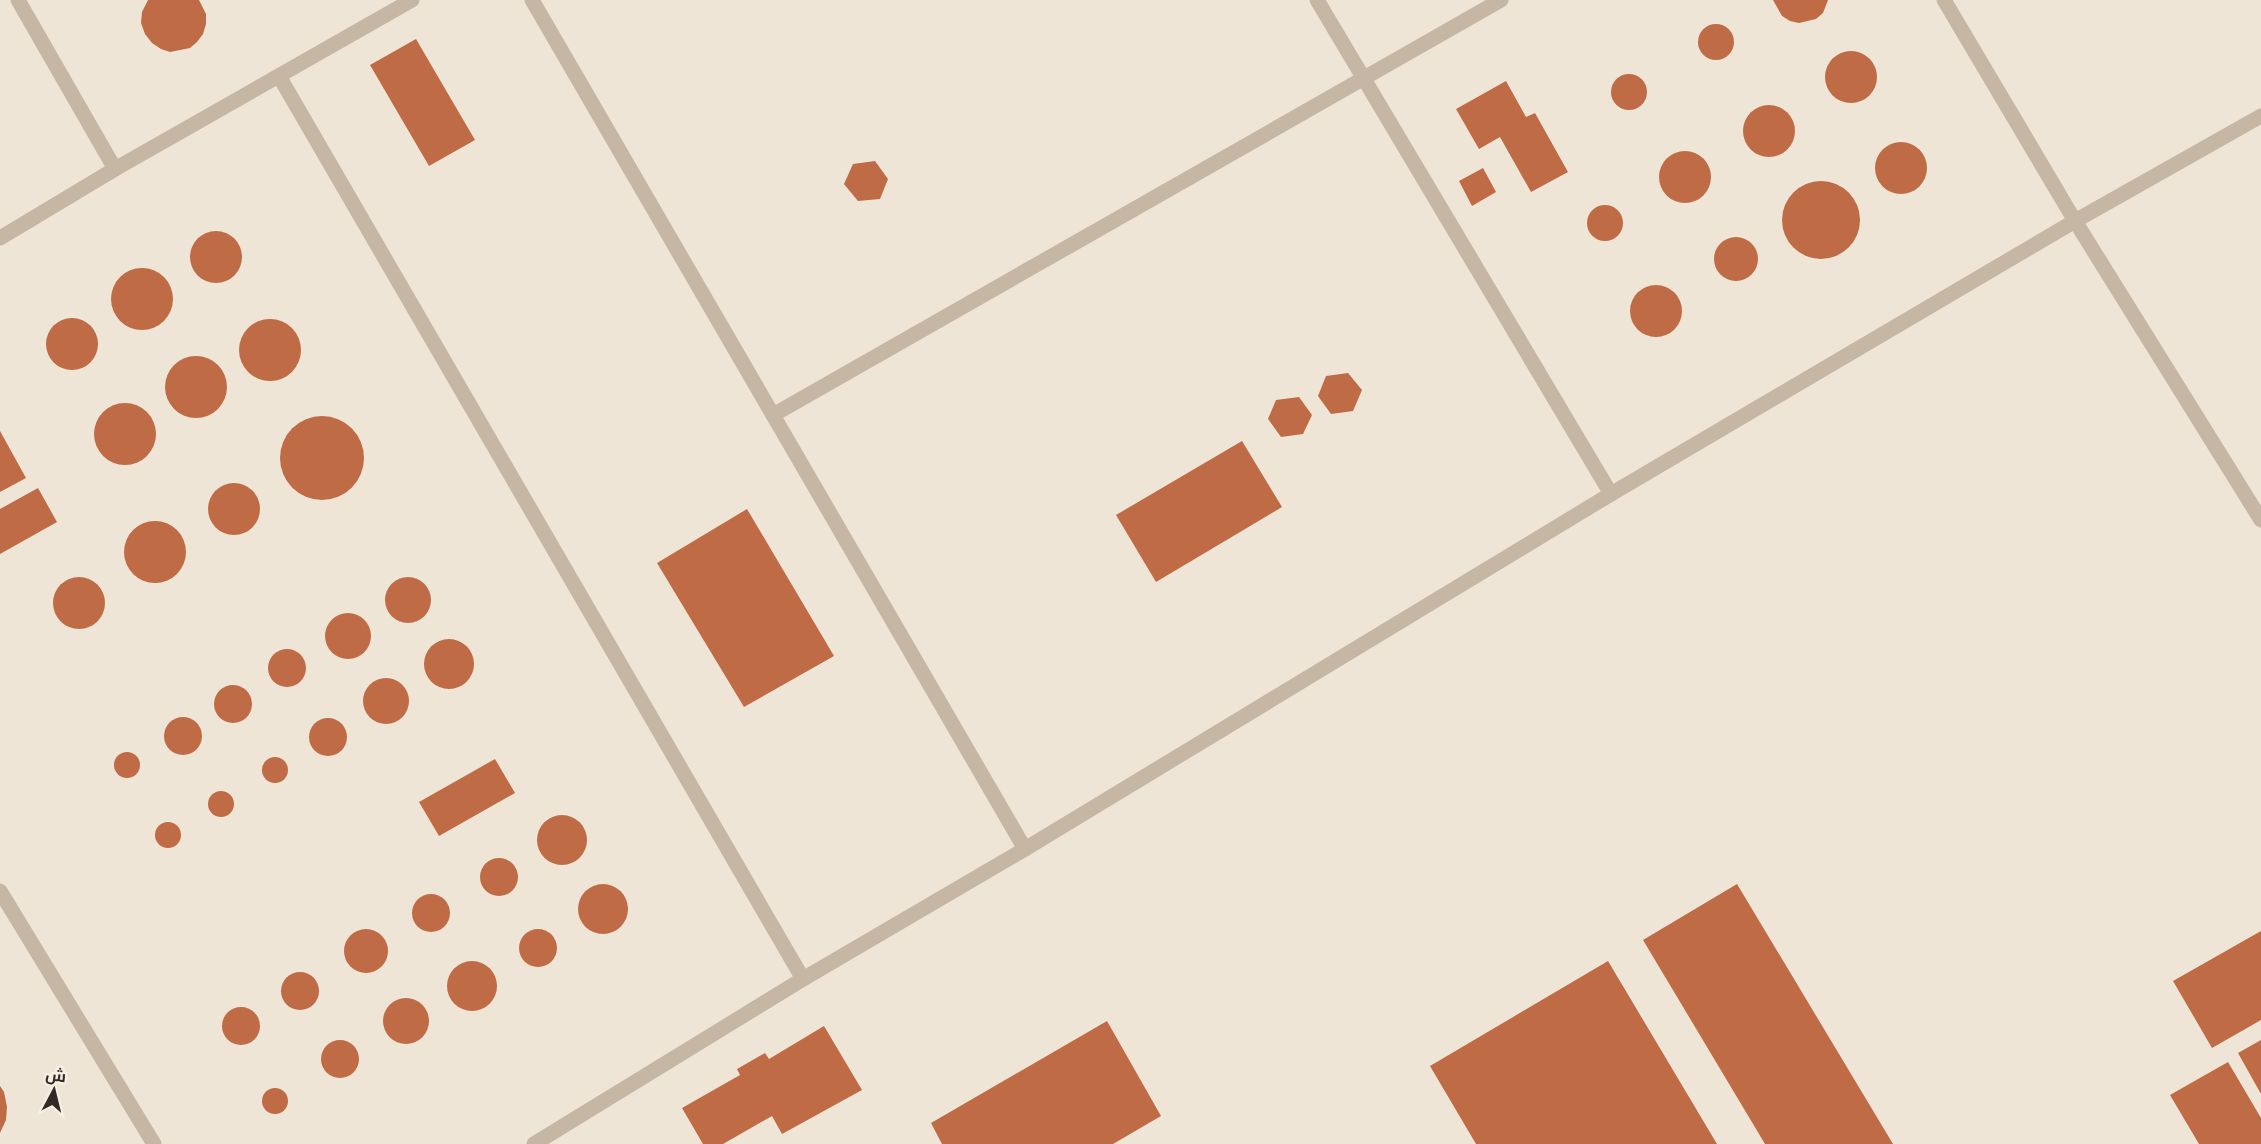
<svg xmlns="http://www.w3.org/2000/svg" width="2261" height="1144" font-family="Figtree,Cairo,sans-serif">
<rect width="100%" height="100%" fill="#efe5d7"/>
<g fill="#bf6b45">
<polygon points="148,0 199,0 206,14 206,24 203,34 197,42 190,48 170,52 161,49 152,43 145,34 141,23 142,12"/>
<polygon points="1773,0 1828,0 1823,13 1816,19 1799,23 1790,21 1782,16"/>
<circle cx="1716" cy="42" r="18"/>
<polygon points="416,39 475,140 429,166 370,65"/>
<circle cx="1851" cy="77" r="26"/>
<circle cx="1629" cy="92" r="18"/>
<polygon points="1506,81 1526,117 1535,113 1568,172 1531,192 1500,137 1479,149 1456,109"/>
<circle cx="1769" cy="131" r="26"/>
<circle cx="1901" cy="168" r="26"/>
<circle cx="1685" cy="177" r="26"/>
<polygon points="875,161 888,179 880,199 858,201 844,184 853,164"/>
<polygon points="1483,168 1496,192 1472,206 1459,181"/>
<circle cx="1821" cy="220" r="39"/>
<circle cx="1605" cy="223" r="18"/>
<circle cx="216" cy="257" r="26"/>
<circle cx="1736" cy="259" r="22"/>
<circle cx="142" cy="299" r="31"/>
<circle cx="1656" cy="311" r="26"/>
<circle cx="72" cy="344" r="26"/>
<circle cx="270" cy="350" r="31"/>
<circle cx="196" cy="387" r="31"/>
<polygon points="1348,373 1362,390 1353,411 1331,414 1318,396 1326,376"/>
<polygon points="1299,397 1312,415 1303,434 1281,437 1268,419 1276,400"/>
<circle cx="125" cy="434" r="31"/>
<circle cx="322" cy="458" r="42"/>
<polygon points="0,431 26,478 0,492"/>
<polygon points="1242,441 1282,507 1156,582 1116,515"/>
<circle cx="234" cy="509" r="26"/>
<polygon points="38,488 57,522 0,554 0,509"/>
<polygon points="747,509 834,656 744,707 657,563"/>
<circle cx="155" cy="552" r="31"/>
<circle cx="408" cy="600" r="23"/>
<circle cx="79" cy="603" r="26"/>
<circle cx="348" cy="636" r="23"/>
<circle cx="449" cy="664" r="25"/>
<circle cx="287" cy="668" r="19"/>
<circle cx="386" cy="701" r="23"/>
<circle cx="233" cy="704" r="19"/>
<circle cx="183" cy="736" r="19"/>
<circle cx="328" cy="737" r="19"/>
<circle cx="127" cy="765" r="13"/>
<circle cx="275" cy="770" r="13"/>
<polygon points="495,759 515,793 439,836 419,802"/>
<circle cx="221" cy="804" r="13"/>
<circle cx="562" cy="840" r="25"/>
<circle cx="168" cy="835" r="13"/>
<circle cx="499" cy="877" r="19"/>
<polygon points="1737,884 1893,1144 1765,1144 1643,940"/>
<circle cx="603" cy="909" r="25"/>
<circle cx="431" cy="913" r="19"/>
<circle cx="538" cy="948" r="19"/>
<circle cx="366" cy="951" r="22"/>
<polygon points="2261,931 2261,1020 2212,1048 2173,981"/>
<polygon points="1608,961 1717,1144 1476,1144 1430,1066"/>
<circle cx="472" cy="986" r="25"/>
<circle cx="300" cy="991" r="19"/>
<circle cx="406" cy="1021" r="23"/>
<circle cx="241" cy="1026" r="19"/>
<polygon points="1107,1021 1161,1116 1113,1144 942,1144 931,1123"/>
<polygon points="824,1026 862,1090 782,1134 772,1116 723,1144 703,1144 682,1108 740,1075 737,1069 765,1053 769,1059"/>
<polygon points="2261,1040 2261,1094 2238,1053"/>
<circle cx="340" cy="1059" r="19"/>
<polygon points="2228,1062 2261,1118 2261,1144 2199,1144 2170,1095"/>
<polygon points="0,1086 4,1092 7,1107 6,1120 0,1133"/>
<circle cx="275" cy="1101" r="13"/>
</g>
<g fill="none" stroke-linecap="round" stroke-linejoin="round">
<g stroke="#c6b6a4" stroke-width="15">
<polyline points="18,0 115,169"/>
<polyline points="532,0 1025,849"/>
<polyline points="1317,0 1611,494"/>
<polyline points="1944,0 2075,221 2261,520"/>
<polyline points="279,76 803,979"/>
<polyline points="0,238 115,169 412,0"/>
<polyline points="773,415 1501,0"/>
<polyline points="0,891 154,1144"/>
<polyline points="534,1144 803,979 1025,849 1611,494 2075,221 2261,116"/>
</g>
</g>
<g transform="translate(54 1090) rotate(7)" stroke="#f7efe3" stroke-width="4.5" paint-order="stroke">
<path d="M0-4.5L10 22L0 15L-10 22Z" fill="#322a25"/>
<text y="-9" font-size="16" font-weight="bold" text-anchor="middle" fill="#322a25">ش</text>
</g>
</svg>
